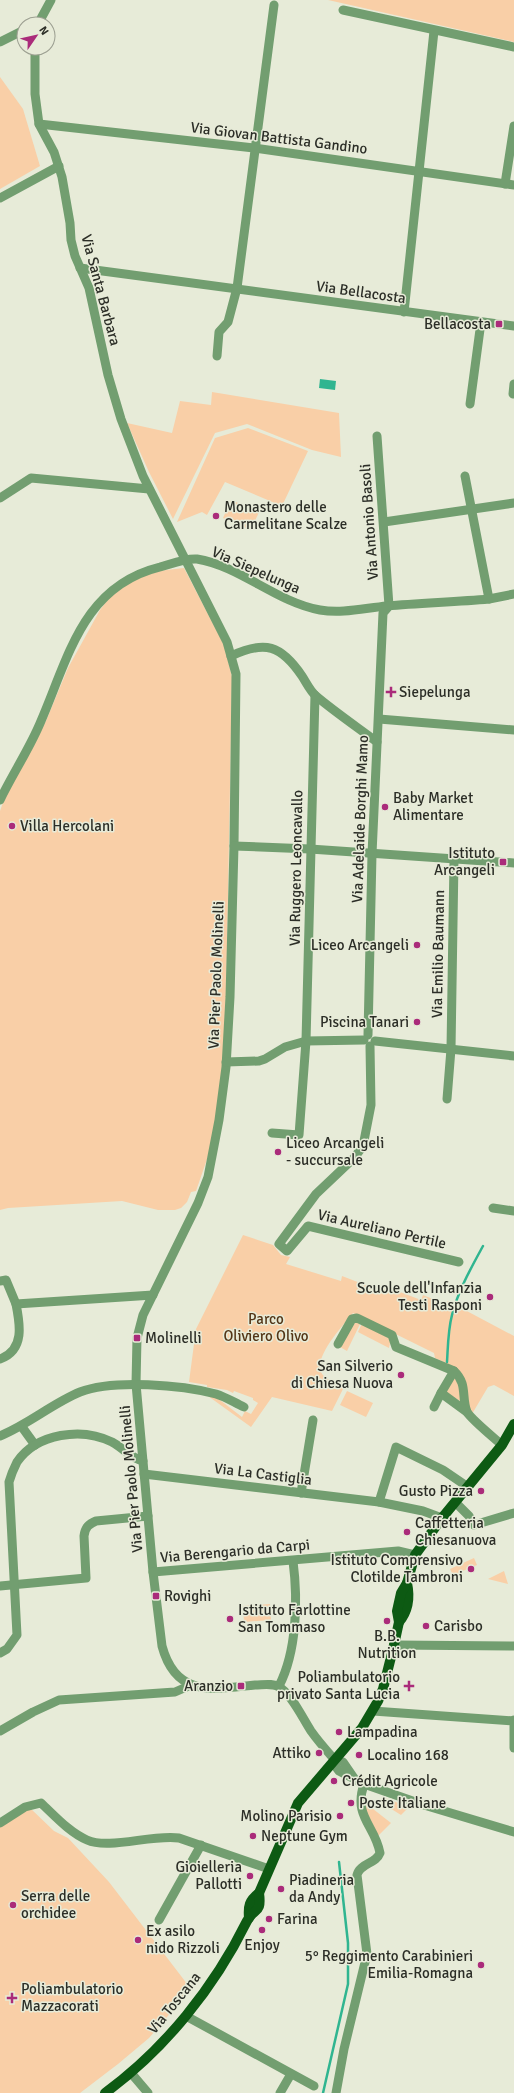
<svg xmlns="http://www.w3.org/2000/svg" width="514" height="2093" font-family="Signika,sans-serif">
<rect width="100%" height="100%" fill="#e7ebd8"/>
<g fill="#f9cfa7">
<polygon points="328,0 514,0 514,42"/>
<polygon points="0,77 23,109 40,166 0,189"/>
<polygon points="212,392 339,413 341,457 312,450 247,424 215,433 173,519 149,472 127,423 172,433 180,401 211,405"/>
<polygon points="248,428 308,451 282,506 225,482 207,515 202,512 177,522 215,438"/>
<polygon points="231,500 259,512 251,530 223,518"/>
<polygon points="184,568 224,645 232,677 225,1055 214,1139 196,1191 191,1192 187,1202 181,1208 175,1210 158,1210 122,1201 8,1208 0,1210 0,811 7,791 46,721 68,668 100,610 115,590 131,580 158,571"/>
<path d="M243,1235L273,1245L281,1255L290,1257L286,1264L341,1281L342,1276L381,1291L382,1285L421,1300L423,1295L445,1304L448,1301L514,1336V1396L494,1385L488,1387L472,1414L469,1411C464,1378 468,1371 435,1358L434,1353L353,1313C338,1332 291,1380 346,1383L332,1411L272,1397L251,1427L208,1396L216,1397L242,1417L245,1411L251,1414L258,1403L253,1400V1398L234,1391L233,1393L227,1390L207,1387V1385L189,1382L196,1329Z"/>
<polygon points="354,1321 360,1324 347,1351 340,1347"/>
<polygon points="362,1323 391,1337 389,1348 358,1332"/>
<polygon points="456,1374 462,1402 446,1393"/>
<polygon points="347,1391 373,1403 366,1417 340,1405"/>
<polygon points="474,1558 477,1565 453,1575 450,1569"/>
<polygon points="504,1571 508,1584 488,1579"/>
<polygon points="270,1604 271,1620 244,1622 243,1606"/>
<polygon points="385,1798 409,1807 401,1815 385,1805 382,1801"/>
<polygon points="368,1805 391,1823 378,1836 364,1807"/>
<polygon points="30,1808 54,1831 68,1838 109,1882 191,1989 149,2038 118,2064 80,2093 0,2093 0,1821"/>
</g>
<polygon fill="#30b590" points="320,379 336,381 335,390 319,388"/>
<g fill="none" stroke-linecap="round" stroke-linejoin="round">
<g stroke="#30b590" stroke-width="2.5">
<path d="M447,1362C448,1346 448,1330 452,1315C458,1291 471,1268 483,1246"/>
<polyline points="323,2093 348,1984 348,1943 339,1862"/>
</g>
<g stroke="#729e70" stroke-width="9">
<polyline points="343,10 514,47"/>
<polyline points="38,24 51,0"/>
<polyline points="0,42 24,30"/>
<path d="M35,48V94L39,124L54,152L62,177L70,223L71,240L75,256L89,288L108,375L121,419L143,476L227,642L236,674L234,846L230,997L226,1067L219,1120L208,1177L198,1203L143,1315L137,1338L136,1384L153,1572L162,1646C176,1698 213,1689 255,1685C263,1685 273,1683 279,1687C291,1693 303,1719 311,1731C318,1741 326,1750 334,1759"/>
<polyline points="39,124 254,148 514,185"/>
<polyline points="505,184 514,126"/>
<polyline points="0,198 59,166"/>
<polyline points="80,268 514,326"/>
<polyline points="404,312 434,31"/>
<polyline points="217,356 219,332 228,322 237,288 274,5"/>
<polyline points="513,394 514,384"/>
<polyline points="470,404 481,322"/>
<polyline points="377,436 389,606"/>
<polyline points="465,476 489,599"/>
<polyline points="0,498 31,478 149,489"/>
<polyline points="384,522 514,503"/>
<path d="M231,656C265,640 281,645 302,676C306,682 310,691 316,696C335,712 357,727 377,742"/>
<polyline points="379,719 514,730"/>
<path d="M0,800C13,773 30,748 41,721C69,656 83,586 160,567C171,564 185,558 197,559C240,566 276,602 320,610C342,614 365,608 387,606C421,603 455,602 489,599L514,594"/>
<polyline points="234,846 310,849 514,863"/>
<polyline points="368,1035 372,854 383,613 389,606"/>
<polyline points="375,1041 514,1056"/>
<polyline points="370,1046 371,1105 363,1146 354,1158 316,1194 279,1244 287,1251 308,1226 459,1262"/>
<polyline points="226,1062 259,1061 265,1059 285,1047 306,1041 364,1040"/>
<polyline points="447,1099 451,1049 454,860"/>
<polyline points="272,1133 299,1135 306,1041 315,695"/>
<polyline points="493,1208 514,1211"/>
<polyline points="0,1281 6,1280 16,1304 153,1295"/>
<path d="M338,1344L352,1319L357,1318L392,1335L396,1347L454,1371C468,1384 461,1397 467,1412C471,1419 494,1438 502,1445"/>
<path d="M0,1359C25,1350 20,1324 16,1304"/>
<polyline points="454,1371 441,1393 467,1412"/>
<polyline points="434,1407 441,1393"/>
<polyline points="22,1427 35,1445"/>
<path d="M0,1436C29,1424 53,1403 80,1392C114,1379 182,1385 216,1394C226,1397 235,1403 244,1407"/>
<polyline points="144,1474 379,1502 423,1511 442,1518"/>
<polyline points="301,1493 313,1420"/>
<polyline points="379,1502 396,1447 443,1470 468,1487"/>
<polyline points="455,1502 469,1516 474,1525 514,1513"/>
<polyline points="153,1572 398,1551 415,1555"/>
<path d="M0,1586L86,1578L84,1536C85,1527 89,1524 96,1521L148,1516"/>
<polyline points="394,1645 514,1646"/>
<path d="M0,1653L7,1649L17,1635L9,1482C11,1475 14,1468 17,1462C37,1433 82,1427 112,1442C123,1448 131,1458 143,1461"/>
<path d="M279,1686C297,1651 298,1600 293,1561"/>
<polyline points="373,1711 514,1721"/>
<polyline points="514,1720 514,1748"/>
<polyline points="0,1731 33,1712 59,1700 175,1692 191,1685"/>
<polyline points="334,1759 336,1767 339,1771 364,1784 424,1805 514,1832"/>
<polyline points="334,1759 343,1762 354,1778"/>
<path d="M0,1823L25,1807L41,1803C55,1816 69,1832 87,1840C109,1850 152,1834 179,1838L269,1869"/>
<polyline points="159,1920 201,1845"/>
<polyline points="186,2016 314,2086"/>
<polyline points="131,2073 148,2093"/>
<polyline points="280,2093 291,2074"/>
<path d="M336,2093L344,2049L367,1954L357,1875C360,1863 376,1864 380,1853C375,1825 353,1817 364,1784"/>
</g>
<g stroke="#0d5a13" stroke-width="10">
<path d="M399,1622C409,1610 410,1597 407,1583"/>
<path d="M249,1918C248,1906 249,1901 259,1893L298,1803L362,1728L378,1701L383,1689L394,1645L399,1622L397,1611L401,1593L407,1583L415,1555L442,1518L502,1445L514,1424"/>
<path d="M105,2093C165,2049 214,1988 247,1921C254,1907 262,1915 259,1893"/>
</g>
</g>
<g fill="#aa2b7a" stroke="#e7ebd8" stroke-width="1.5">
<rect x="495" y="320" width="8" height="8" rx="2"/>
<circle cx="216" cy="516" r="4"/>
<path d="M389 686h4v4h4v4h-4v4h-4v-4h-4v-4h4z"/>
<circle cx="385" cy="807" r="4"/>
<circle cx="12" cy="826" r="4"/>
<rect x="499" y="858" width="8" height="8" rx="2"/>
<circle cx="417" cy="945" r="4"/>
<circle cx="417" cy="1022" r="4"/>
<circle cx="278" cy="1152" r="4"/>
<circle cx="490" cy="1297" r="4"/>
<rect x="133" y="1334" width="8" height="8" rx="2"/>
<circle cx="401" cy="1375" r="4"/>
<circle cx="481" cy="1491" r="4"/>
<circle cx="407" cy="1532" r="4"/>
<circle cx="471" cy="1569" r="4"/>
<rect x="152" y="1592" width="8" height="8" rx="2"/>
<circle cx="230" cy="1619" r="4"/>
<circle cx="387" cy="1621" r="4"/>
<circle cx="426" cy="1626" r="4"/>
<rect x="237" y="1682" width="8" height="8" rx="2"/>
<path d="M407 1680h4v4h4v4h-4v4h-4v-4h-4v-4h4z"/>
<circle cx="339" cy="1732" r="4"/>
<circle cx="319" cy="1753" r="4"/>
<circle cx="359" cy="1755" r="4"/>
<circle cx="334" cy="1781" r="4"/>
<circle cx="351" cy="1803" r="4"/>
<circle cx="340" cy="1816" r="4"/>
<circle cx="253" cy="1836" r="4"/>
<circle cx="250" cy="1876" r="4"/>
<circle cx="281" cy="1889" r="4"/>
<circle cx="13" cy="1905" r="4"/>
<circle cx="269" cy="1919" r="4"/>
<circle cx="262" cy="1930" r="4"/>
<circle cx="138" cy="1940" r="4"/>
<circle cx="481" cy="1965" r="4"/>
<path d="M10 1992h4v4h4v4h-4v4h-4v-4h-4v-4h4z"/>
</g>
<g text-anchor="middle" stroke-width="3" stroke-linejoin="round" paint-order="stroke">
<g font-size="15" fill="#2c2e27" stroke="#e7ebd8">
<text transform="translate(279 138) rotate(7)" y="5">Via Giovan Battista Gandino</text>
<text transform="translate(101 290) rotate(75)" y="5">Via Santa Barbara</text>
<text transform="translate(361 292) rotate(8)" y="5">Via Bellacosta</text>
<text transform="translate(369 522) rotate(-94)" y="5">Via Antonio Basoli</text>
<text transform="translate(256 570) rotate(24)" y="5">Via Siepelunga</text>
<text transform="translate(360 819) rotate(-88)" y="5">Via Adelaide Borghi Mamo</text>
<text transform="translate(296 868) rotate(-89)" y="5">Via Ruggero Leoncavallo</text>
<text transform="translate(438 954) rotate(-89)" y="5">Via Emilio Baumann</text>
<text transform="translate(216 975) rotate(-88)" y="5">Via Pier Paolo Molinelli</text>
<text transform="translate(382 1229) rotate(13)" y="5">Via Aureliano Pertile</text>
<text transform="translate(263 1474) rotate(7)" y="5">Via La Castiglia</text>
<text transform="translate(131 1479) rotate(-95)" y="5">Via Pier Paolo Molinelli</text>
<text transform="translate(235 1551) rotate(-5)" y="5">Via Berengario da Carpi</text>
<text transform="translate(174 2003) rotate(-51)" y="5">Via Toscana</text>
</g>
<g font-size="15" fill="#2c2e27" stroke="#e7ebd8" text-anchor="start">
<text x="491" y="329" text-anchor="end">Bellacosta</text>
<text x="224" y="512">Monastero delle<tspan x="224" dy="17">Carmelitane Scalze</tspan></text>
<text x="399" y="697">Siepelunga</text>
<text x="393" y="803">Baby Market<tspan x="393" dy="17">Alimentare</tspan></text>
<text x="20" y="831">Villa Hercolani</text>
<text x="495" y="858" text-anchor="end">Istituto<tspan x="495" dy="17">Arcangeli</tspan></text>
<text x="409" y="950" text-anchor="end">Liceo Arcangeli</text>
<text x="409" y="1027" text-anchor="end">Piscina Tanari</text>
<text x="286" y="1148">Liceo Arcangeli<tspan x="286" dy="17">- succursale</tspan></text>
<text x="482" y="1293" text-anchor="end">Scuole dell'Infanzia<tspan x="482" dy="17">Testi Rasponi</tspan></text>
<text x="145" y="1343">Molinelli</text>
<text x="393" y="1371" text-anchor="end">San Silverio<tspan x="393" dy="17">di Chiesa Nuova</tspan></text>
<text x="473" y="1496" text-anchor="end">Gusto Pizza</text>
<text x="415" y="1528">Caffetteria<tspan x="415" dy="17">Chiesanuova</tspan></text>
<text x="463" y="1565" text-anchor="end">Istituto Comprensivo<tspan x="463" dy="17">Clotilde Tambroni</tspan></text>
<text x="164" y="1601">Rovighi</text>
<text x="238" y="1615">Istituto Farlottine<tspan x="238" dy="17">San Tommaso</tspan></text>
<text x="434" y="1631">Carisbo</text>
<text x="387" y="1641" text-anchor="middle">B.B.<tspan x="387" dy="17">Nutrition</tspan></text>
<text x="400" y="1682" text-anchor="end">Poliambulatorio<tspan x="400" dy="17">privato Santa Lucia</tspan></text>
<text x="233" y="1691" text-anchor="end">Aranzio</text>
<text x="347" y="1737">Lampadina</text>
<text x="311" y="1758" text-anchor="end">Attiko</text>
<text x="367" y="1760">Localino 168</text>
<text x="342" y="1786">Crédit Agricole</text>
<text x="359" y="1808">Poste Italiane</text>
<text x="332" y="1821" text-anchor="end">Molino Parisio</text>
<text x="261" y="1841">Neptune Gym</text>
<text x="242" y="1872" text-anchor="end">Gioielleria<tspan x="242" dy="17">Pallotti</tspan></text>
<text x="289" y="1885">Piadineria<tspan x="289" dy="17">da Andy</tspan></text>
<text x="21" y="1901">Serra delle<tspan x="21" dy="17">orchidee</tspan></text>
<text x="277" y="1924">Farina</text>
<text x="146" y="1936">Ex asilo<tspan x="146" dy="17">nido Rizzoli</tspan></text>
<text x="262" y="1950" text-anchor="middle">Enjoy</text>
<text x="473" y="1961" text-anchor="end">5° Reggimento Carabinieri<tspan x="473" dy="17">Emilia-Romagna</tspan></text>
<text x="21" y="1994">Poliambulatorio<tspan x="21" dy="17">Mazzacorati</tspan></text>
</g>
<g font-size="15" fill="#533516" stroke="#e7ebd8">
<text x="266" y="1324">Parco<tspan x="266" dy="17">Oliviero Olivo</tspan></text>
</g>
</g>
<g transform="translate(36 36) rotate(56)"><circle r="19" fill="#e7ebd8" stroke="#9c9f91"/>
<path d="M0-3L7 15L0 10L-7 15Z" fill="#aa2b7a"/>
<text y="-6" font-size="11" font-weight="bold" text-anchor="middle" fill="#2c2e27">N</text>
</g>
</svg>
